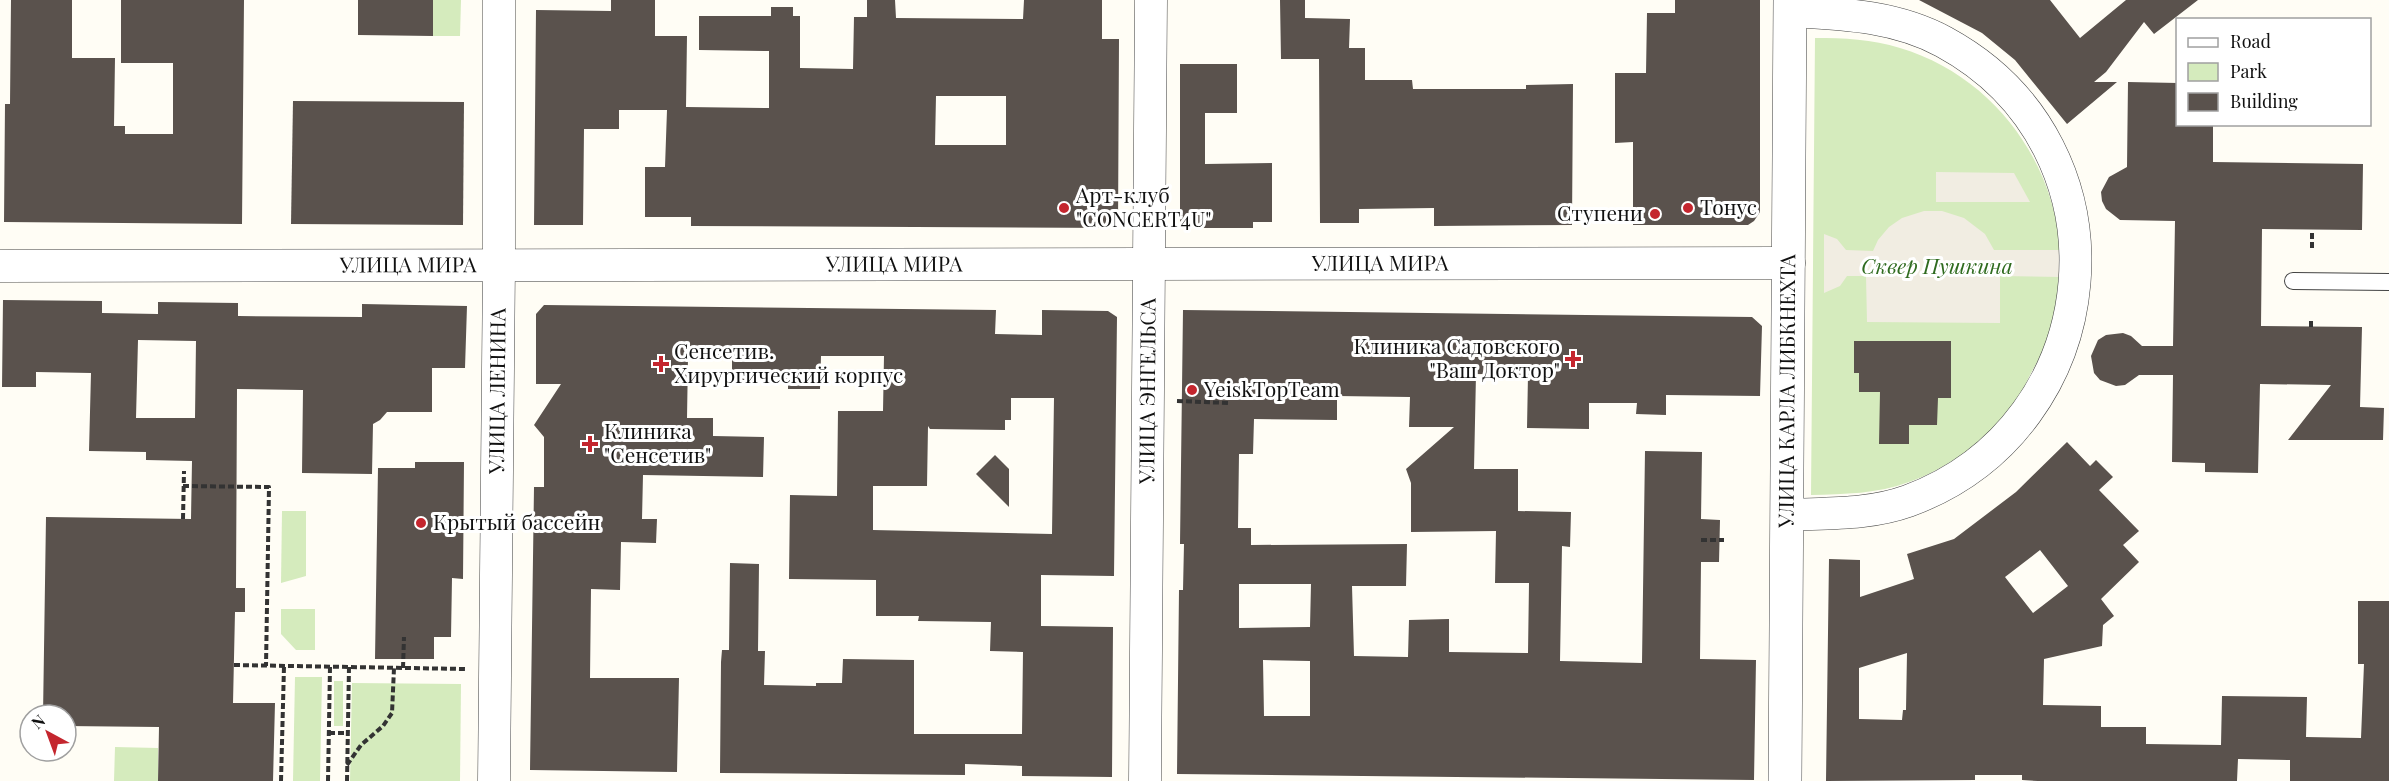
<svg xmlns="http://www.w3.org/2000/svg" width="2389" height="781" font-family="'Playfair Display',serif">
<rect width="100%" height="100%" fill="#fffdf5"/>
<g fill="#d5ebbd">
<polygon points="433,0 461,0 460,36 433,36"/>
<path d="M1815,38C1844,38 1872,39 1900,48C1994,76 2058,164 2061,261C2062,278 2056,316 2051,333C2048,347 2037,361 2031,373C2025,385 2019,399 2012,409C1990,439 1944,470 1909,482C1877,494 1845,494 1811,495Z"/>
<polygon points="282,511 306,511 306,576 281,583"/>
<polygon points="281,609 315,609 315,650 296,650 281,634"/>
<polygon points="295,677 322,677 320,781 293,781"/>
<rect x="334" y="681" width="9" height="45"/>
<polygon points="352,683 461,684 460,781 350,781"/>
<polygon points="115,747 158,748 158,781 114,781"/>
</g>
<g fill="#f1ede2">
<polygon points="1936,172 2014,173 2030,202 1936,202"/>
<polygon points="1924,211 1942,211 1964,218 1985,234 1994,250 2061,250 2061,277 2000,276 2000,323 1867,322 1866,276 1847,276 1840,286 1824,293 1824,234 1837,239 1846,250 1873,251 1878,240 1889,227 1902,218"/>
</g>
<g fill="#5a524d" fill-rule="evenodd">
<polygon points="11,0 72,0 72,58 115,58 114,126 125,126 125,134 173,134 173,63 121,63 121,0 244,0 242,224 4,222 5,104 10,104"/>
<polygon points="358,0 433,0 433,36 358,35"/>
<path d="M611,0H655V36H687L686,107L769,108V51L699,50V16H771V7H793V16H800V68L853,69L854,17H867V0H895L896,18L1023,19L1024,0H1102V39H1119L1118,228L691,226V217H645V167H665L667,110H619V129H584L583,225H534L536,10L611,11ZM936,96H1006V145H935Z"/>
<polygon points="1280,0 1305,0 1305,18 1350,19 1349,48 1365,48 1365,80 1412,80 1413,89 1526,89 1526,85 1573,84 1572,225 1434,226 1434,208 1359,209 1359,223 1320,223 1319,59 1281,59"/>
<polygon points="1675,0 1760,0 1760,212 1754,221 1748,225 1633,225 1633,142 1615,143 1615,73 1646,73 1647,13 1675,13"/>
<polygon points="1919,0 2050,0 2080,38 2126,0 2198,0 2154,34 2144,22 2106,72 2094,82 2117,82 2067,124 2015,60 1982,33"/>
<polygon points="1180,64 1237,64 1237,113 1205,113 1205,164 1272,163 1272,222 1253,222 1253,228 1180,228"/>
<polygon points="2128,82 2178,83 2178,124 2213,124 2213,162 2363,164 2362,230 2262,229 2261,326 2362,327 2360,407 2384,408 2383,440 2288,440 2331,385 2260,384 2258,473 2205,472 2205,463 2172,462 2173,375 2139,375 2125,385 2116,386 2100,380 2094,373 2091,356 2098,340 2106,335 2123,333 2131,336 2142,346 2173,346 2175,221 2120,220 2106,209 2102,201 2101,192 2109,177 2127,167"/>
<polygon points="293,101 464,102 463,225 291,224"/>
<path d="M3,300L102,301V313L158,314V302L238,303V316L362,317V304L467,306L465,368H432V412H387L380,420L373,424L372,474L302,473L303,390L237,389L236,588H245V612H235L233,703H275L273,781H158L159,727L66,726V715H43L46,517L191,519L192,461L146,460V452L89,451L91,373L36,372V387H2ZM138,340L196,341L195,418H136Z"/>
<path d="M544,305L996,310L995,334L1042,335V310L1108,311L1117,317L1114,576L1041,575V626L1113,627L1112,777L1022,776V766L965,764V775L720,773L721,662L722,650H729L730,563L759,564L758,651H765L764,685L816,686V683H842L843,659L914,660V734H1022L1023,652L990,651L991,622L918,621L919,616H876V580L789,579L790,495L837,496L838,411H883L884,356H821L820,389H788V380H732V357H688L687,418H713V436L764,437L763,477L643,475L642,519H657L656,543L621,542L620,590L591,589L590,678H679L677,772L530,770L534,487H544V437L534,425L561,384H536V314ZM1011,398H1054L1052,534L873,530V486H927L928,426L930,429L1005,430V420H1011Z"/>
<path d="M1183,310L1752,317L1762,326L1760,396L1666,395V415L1636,414L1637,403H1589V429L1527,428L1528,375L1476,374L1474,469H1518V511L1571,512L1570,547L1562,546L1560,661L1642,663L1645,451L1702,452L1701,519L1720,520L1719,562H1701L1700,659L1756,660L1754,780L1177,774L1179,590H1183L1184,544H1180ZM1337,396L1410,397L1409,427H1454L1406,469L1411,483V532L1496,531L1495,583H1529L1528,653L1449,652V619L1409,620L1408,657L1354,656L1352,586H1406L1407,544L1251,545V528H1238L1239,454H1253L1254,419L1337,420ZM1239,584H1311L1310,627L1239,628ZM1263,660L1310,661V716H1264Z"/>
<polygon points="1854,341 1951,341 1951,398 1938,398 1937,425 1909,425 1909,444 1879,444 1880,392 1859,392 1859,373 1854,373"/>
<path d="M2067,442L2090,466L2096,460L2113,477L2099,490L2139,531L2123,545L2139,562L2101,599L2114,616L2103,625L2102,646L2044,659L2043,705L2101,706V727H2146V744L2221,745L2222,696L2307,697L2306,737L2361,738L2364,664H2358V601H2389V781H2290V760L2238,759L2237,781H2038L2022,780V775H1975V780L1826,781L1829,559L1860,560V597L1914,579L1907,554L1954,539L2016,492ZM2040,550L2068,586L2033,613L2005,577ZM1907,653L1906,710H1903L1902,720L1859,719V668Z"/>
<polygon points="995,455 1009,469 1009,507 976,474"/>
<polygon points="415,462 464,462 463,579 452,578 451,637 434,637 434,659 375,659 378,468 415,468"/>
</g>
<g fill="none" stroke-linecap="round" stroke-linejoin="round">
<defs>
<polyline id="service" points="2293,281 2389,282"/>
<g id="minor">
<path id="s1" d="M0,266L1789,263"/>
<path d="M1787,515C1828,513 1869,515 1908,501C2111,426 2137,147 1944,42C1896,16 1844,14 1790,11"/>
<path id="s2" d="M494,781L499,265V0"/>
<path id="s3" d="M1145,781L1151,0"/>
</g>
<g id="tertiary">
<path id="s4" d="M1785,781L1790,0"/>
</g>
</defs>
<use href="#service" stroke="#444" stroke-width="18"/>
<use href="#minor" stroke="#444" stroke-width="33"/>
<use href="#tertiary" stroke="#444" stroke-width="34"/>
<g stroke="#333" stroke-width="4" stroke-dasharray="6 3" stroke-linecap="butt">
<polyline points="2312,248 2312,230"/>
<polyline points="2311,327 2311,318"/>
<polyline points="1177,401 1229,403"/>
<polyline points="183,486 269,487 266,666"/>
<polyline points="183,519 184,471"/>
<polyline points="1701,540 1724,540"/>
<polyline points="234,665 465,669"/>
<polyline points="403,668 404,637"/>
<polyline points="329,733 348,733"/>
<polyline points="347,765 361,745 383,726 392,713 394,668"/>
<polyline points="281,781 284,666"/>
<polyline points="328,781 330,667"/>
<polyline points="347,781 349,667"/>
</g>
<use href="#service" stroke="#fff" stroke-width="16"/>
<use href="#minor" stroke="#fff" stroke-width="32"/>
<use href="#tertiary" stroke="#fff" stroke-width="33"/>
</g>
<g fill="#c4262e" stroke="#fff" stroke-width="2">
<circle cx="1064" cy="208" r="6"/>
<circle cx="1688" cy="208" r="6"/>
<circle cx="1655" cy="214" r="6"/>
<path d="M1570 350h6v6h6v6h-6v6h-6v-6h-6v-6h6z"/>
<path d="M658 355h6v6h6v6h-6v6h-6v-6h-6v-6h6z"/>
<circle cx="1192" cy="390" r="6"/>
<path d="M587 435h6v6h6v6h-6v6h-6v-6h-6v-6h6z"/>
<circle cx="421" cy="523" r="6"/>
</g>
<g text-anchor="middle" stroke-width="6" stroke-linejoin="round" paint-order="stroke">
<g font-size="21" fill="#111" stroke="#fff" text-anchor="start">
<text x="1076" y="203">Арт-клуб<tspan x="1076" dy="24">"CONCERT4U"</tspan></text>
<text x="1700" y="215">Тонус</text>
<text x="1643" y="221" text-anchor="end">Ступени</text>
<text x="1560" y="354" text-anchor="end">Клиника Садовского<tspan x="1560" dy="24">"Ваш Доктор"</tspan></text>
<text x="674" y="359">Сенсетив.<tspan x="674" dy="24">Хирургический корпус</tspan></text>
<text x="1204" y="397">YeiskTopTeam</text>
<text x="604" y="439">Клиника<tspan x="604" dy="24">"Сенсетив"</tspan></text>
<text x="433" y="530">Крытый бассейн</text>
</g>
<g font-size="21" fill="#111" stroke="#fff">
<text dy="7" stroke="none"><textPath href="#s1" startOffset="1380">УЛИЦА МИРА</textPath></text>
<text dy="7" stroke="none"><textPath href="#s1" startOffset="408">УЛИЦА МИРА</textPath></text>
<text dy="7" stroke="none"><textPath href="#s1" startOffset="894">УЛИЦА МИРА</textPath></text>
<text dy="7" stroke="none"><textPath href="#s3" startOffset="390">УЛИЦА ЭНГЕЛЬСА</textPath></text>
<text dy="7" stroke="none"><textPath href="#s4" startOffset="390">УЛИЦА КАРЛА ЛИБКНЕХТА</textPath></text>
<text dy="7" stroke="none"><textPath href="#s2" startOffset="390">УЛИЦА ЛЕНИНА</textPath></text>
</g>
<g font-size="21" font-style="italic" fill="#2f6b1f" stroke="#fff">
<text x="1937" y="274">Сквер Пушкина</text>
</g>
</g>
<rect x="2176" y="18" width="195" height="108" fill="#ffffff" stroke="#a0a0a0" stroke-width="1.5"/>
<rect x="2188" y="38" width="30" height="9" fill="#ffffff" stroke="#a0a0a0" stroke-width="1.5"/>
<text x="2230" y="48" font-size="18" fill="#111111">Road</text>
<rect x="2188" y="63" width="30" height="18" fill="#d5ebbd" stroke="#a0a0a0" stroke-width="1.5"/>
<text x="2230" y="78" font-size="18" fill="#111111">Park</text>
<rect x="2188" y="93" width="30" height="18" fill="#5a524d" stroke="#a0a0a0" stroke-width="1.5"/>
<text x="2230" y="108" font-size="18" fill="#111111">Building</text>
<g transform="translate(48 733) rotate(319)"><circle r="28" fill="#ffffff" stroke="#a0a0a0" stroke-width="1.5"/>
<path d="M0-4.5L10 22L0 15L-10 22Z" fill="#c4262e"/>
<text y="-9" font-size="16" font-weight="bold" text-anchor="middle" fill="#111111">N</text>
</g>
</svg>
